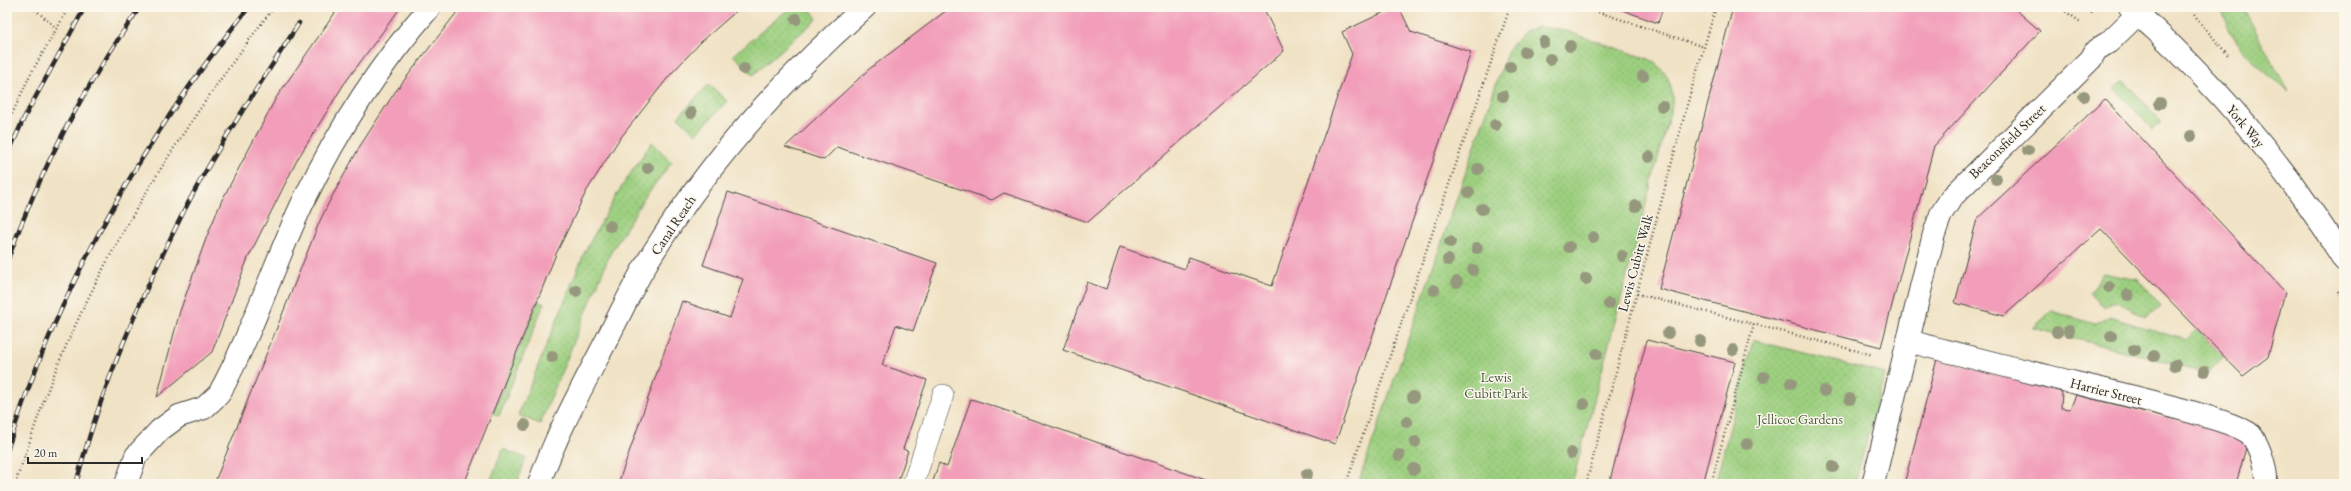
<svg xmlns="http://www.w3.org/2000/svg" width="2351" height="491" font-family="'EB Garamond',serif">
<defs>
<pattern id="green-dots" width="8" height="8" patternUnits="userSpaceOnUse"><rect width="8" height="8" fill="#9ccf7f"/><path d="M2 2h.1M6 6h.1" fill="none" stroke="#87b26e" stroke-width="1.8" stroke-linecap="round"/></pattern>
</defs>
<rect width="100%" height="100%" fill="#fbf7ec"/>
<filter id="ink" filterUnits="userSpaceOnUse"><feTurbulence type="fractalNoise" baseFrequency=".025" numOctaves="2"/><feDisplacementMap in="SourceGraphic" scale="8" xChannelSelector="R" yChannelSelector="G"/><feConvolveMatrix kernelMatrix="1 2 1 2 8 2 1 2 1" color-interpolation-filters="sRGB"/></filter>
<filter id="wash" filterUnits="userSpaceOnUse"><feTurbulence type="fractalNoise" baseFrequency=".012" numOctaves="4" result="noise"/><feDisplacementMap in="SourceGraphic" scale="16" xChannelSelector="R" yChannelSelector="G"/><feGaussianBlur stdDeviation="0.9" result="paint"/><feColorMatrix in="noise" values="0 0 0 0 0 0 0 0 0 0 0 0 0 0 0 0 0 1.4 0 .05"/><feComposite in="paint" operator="in"/></filter>
<g filter="url(#wash)">
<rect width="100%" height="100%" fill="#f0e2c4"/>
<g fill="url(#green-dots)" stroke="#647d55">
<polygon points="791,7 809,7 817,19 753,75 733,55"/>
<path d="M2220,7H2243L2288,92C2260,68 2231,45 2220,7Z"/>
<path d="M1538,27L1560,29L1646,58C1666,68 1674,84 1672,105L1572,484H1358L1508,50L1524,32Z"/>
<polygon points="2124,81 2161,121 2152,129 2115,89"/>
<polygon points="709,84 727,101 696,134 678,117"/>
<polygon points="652,142 672,162 645,197 610,254 540,424 518,415 585,251 620,189"/>
<polygon points="2103,273 2139,280 2162,307 2145,317 2118,302 2105,307 2089,294"/>
<polygon points="538,301 544,304 499,416 493,413"/>
<polygon points="2052,311 2095,324 2109,317 2186,340 2197,329 2224,356 2209,373 2033,328"/>
<polygon points="1753,340 1885,374 1855,484 1715,484"/>
<polygon points="503,449 526,458 517,484 489,484"/>
</g>
<g id="blocks">
<g fill="#f29db9">
<polygon points="339,7 401,7 344,84 297,160 248,258 212,352 157,397 180,311 207,236 222,200 276,98"/>
<polygon points="461,7 741,7 701,42 670,75 618,141 586,192 556,254 464,484 214,484 319,223 328,204 360,146 395,92"/>
<polygon points="951,7 1263,7 1284,51 1088,222 1004,193 992,200 837,147 824,160 785,147 868,70"/>
<polygon points="1395,7 1399,7 1411,32 1471,52 1335,444 1063,350 1087,282 1106,289 1120,247 1185,269 1189,257 1272,286 1352,54 1342,32"/>
<polygon points="1614,7 1663,7 1658,23"/>
<polygon points="1733,7 2013,7 2040,31 1934,146 1881,347 1659,289"/>
<polygon points="2105,99 2285,292 2268,357 2243,376 2101,229 2004,316 1955,303 1977,219"/>
<polygon points="728,192 937,263 913,331 896,325 882,365 927,380 903,449 908,451 897,484 618,484 682,301 730,318 743,279 703,265"/>
<polygon points="1647,340 1735,362 1703,484 1609,484"/>
<polygon points="1937,359 2062,392 2061,408 2070,409 2076,395 2249,437 2236,484 1904,484"/>
<polygon points="971,399 981,402 1217,484 932,484 939,463 947,467"/>
</g>
</g>
</g>
<g filter="url(#ink)">
<use href="#blocks" fill-opacity="0" stroke="#494642" stroke-width="1"/>
<g fill="none" stroke-linecap="round" stroke-linejoin="round">
<defs>
<polyline id="service" points="913,484 943,395"/>
<g id="minor">
<path d="M1908,341C1954,353 2000,365 2047,376C2078,384 2235,418 2251,435C2260,447 2267,470 2266,484"/>
<path d="M126,484L136,456L160,430L179,416L204,408L219,394C253,332 274,263 304,200C337,132 380,64 430,7"/>
<path d="M539,484C555,437 580,391 603,347C619,317 633,285 651,256C708,163 783,79 865,7"/>
<polyline points="1873,484 1934,234 1941,214 1952,197 2091,59 2096,50 2109,42 2145,7"/>
</g>
<path id="primary" d="M2130,7C2213,80 2286,166 2344,260"/>
</defs>
<use href="#service" stroke="#494642" stroke-width="22"/>
<use href="#minor" stroke="#494642" stroke-width="24"/>
<use href="#primary" stroke="#494642" stroke-width="24"/>
<g stroke="#494642" stroke-width="2.5" stroke-dasharray="1 3" stroke-linecap="butt">
<polyline points="32,7 56,28"/>
<polyline points="1583,7 1704,47"/>
<polyline points="2059,7 2082,23"/>
<polyline points="2084,7 2093,14"/>
<polyline points="2190,7 2198,20 2228,55"/>
<polyline points="7,125 30,75 69,7"/>
<polyline points="2338,291 2344,304"/>
<polyline points="1637,294 1873,355"/>
<path d="M15,484C29,445 41,405 57,367C111,237 189,118 274,7"/>
<polyline points="1346,484 1510,7"/>
<polyline points="1586,484 1689,98 1716,7"/>
<polyline points="1711,484 1754,324"/>
</g>
<use href="#service" stroke="#fff" stroke-width="21"/>
<use href="#minor" stroke="#fff" stroke-width="22"/>
<use href="#primary" stroke="#fff" stroke-width="22"/>
<defs>
<g id="rail">
<polyline points="7,156 24,118 85,7"/>
<path d="M7,262C39,172 85,85 140,7"/>
<path d="M7,451C57,290 143,139 249,7"/>
<path d="M76,484C99,392 141,296 184,211C217,146 260,85 299,23"/>
</g>
</defs>
<use href="#rail" stroke="#2b2b2b" stroke-width="4.5"/>
<use href="#rail" stroke="#fbf7ec" stroke-width="3" stroke-dasharray="9" stroke-linecap="butt"/>
</g>
<g fill="#96987e">
<circle cx="796" cy="19" r="6"/>
<circle cx="1544" cy="42" r="6"/>
<circle cx="1570" cy="46" r="6"/>
<circle cx="1525" cy="52" r="6"/>
<circle cx="1550" cy="59" r="6"/>
<circle cx="1510" cy="67" r="6"/>
<circle cx="744" cy="69" r="6"/>
<circle cx="1643" cy="76" r="6"/>
<circle cx="1503" cy="96" r="6"/>
<circle cx="2084" cy="96" r="6"/>
<circle cx="2160" cy="103" r="6"/>
<circle cx="1662" cy="106" r="6"/>
<circle cx="691" cy="113" r="6"/>
<circle cx="1495" cy="125" r="6"/>
<circle cx="2191" cy="136" r="6"/>
<circle cx="2028" cy="150" r="6"/>
<circle cx="1649" cy="157" r="6"/>
<circle cx="648" cy="168" r="6"/>
<circle cx="1478" cy="169" r="6"/>
<circle cx="1996" cy="179" r="6"/>
<circle cx="1469" cy="192" r="6"/>
<circle cx="1636" cy="206" r="6"/>
<circle cx="1482" cy="209" r="6"/>
<circle cx="610" cy="226" r="6"/>
<circle cx="1593" cy="237" r="6"/>
<circle cx="1450" cy="242" r="6"/>
<circle cx="1569" cy="247" r="6"/>
<circle cx="1477" cy="248" r="6"/>
<circle cx="1622" cy="256" r="6"/>
<circle cx="1448" cy="260" r="6"/>
<circle cx="1473" cy="270" r="6"/>
<circle cx="1586" cy="279" r="6"/>
<circle cx="1457" cy="282" r="6"/>
<circle cx="2109" cy="287" r="6"/>
<circle cx="1434" cy="290" r="6"/>
<circle cx="576" cy="291" r="6"/>
<circle cx="2128" cy="295" r="6"/>
<circle cx="1609" cy="304" r="6"/>
<circle cx="2069" cy="331" r="6"/>
<circle cx="2057" cy="332" r="6"/>
<circle cx="1668" cy="333" r="6"/>
<circle cx="2111" cy="336" r="6"/>
<circle cx="1700" cy="341" r="6"/>
<circle cx="1733" cy="350" r="6"/>
<circle cx="2134" cy="350" r="6"/>
<circle cx="1597" cy="354" r="6"/>
<circle cx="2154" cy="356" r="6"/>
<circle cx="552" cy="357" r="6"/>
<circle cx="2175" cy="365" r="6"/>
<circle cx="2204" cy="371" r="6"/>
<circle cx="1764" cy="377" r="6"/>
<circle cx="1791" cy="383" r="6"/>
<circle cx="1824" cy="391" r="6"/>
<circle cx="1413" cy="397" r="6"/>
<circle cx="1850" cy="399" r="6"/>
<circle cx="1584" cy="404" r="6"/>
<circle cx="1407" cy="422" r="6"/>
<circle cx="525" cy="425" r="6"/>
<circle cx="1415" cy="442" r="6"/>
<circle cx="1747" cy="444" r="6"/>
<circle cx="1571" cy="453" r="6"/>
<circle cx="1399" cy="455" r="6"/>
<circle cx="1833" cy="467" r="6"/>
<circle cx="1414" cy="469" r="6"/>
<circle cx="1307" cy="474" r="6"/>
</g>
</g>
<g text-anchor="middle" stroke-width="3" stroke-linejoin="round" paint-order="stroke">
<g font-size="14" fill="#2b2b2b" stroke="#fbf7ec">
<text transform="translate(2246 126) rotate(50)" y="5">York Way</text>
<text transform="translate(2007 141) rotate(-44)" y="5">Beaconsfield Street</text>
<text transform="translate(673 225) rotate(-56)" y="5">Canal Reach</text>
<text transform="translate(1635 263) rotate(-75)" y="5">Lewis Cubitt Walk</text>
<text transform="translate(2106 391) rotate(14)" y="5">Harrier Street</text>
</g>
<g font-size="14" fill="#4d5c44" stroke="#fbf7ec">
<text x="1496" y="382">Lewis<tspan x="1496" dy="16">Cubitt Park</tspan></text>
<text x="1800" y="424">Jellicoe Gardens</text>
</g>
</g>
<rect width="2351" height="491" fill="none" stroke="#fbf7ec" stroke-width="24"/>
<path d="M28 457v6h114v-6" fill="none" stroke="#2b2b2b" stroke-width="2"/>
<text x="34" y="457" font-size="12" fill="#2b2b2b" stroke="#fbf7ec" stroke-width="3" paint-order="stroke">20 m</text>
</svg>
